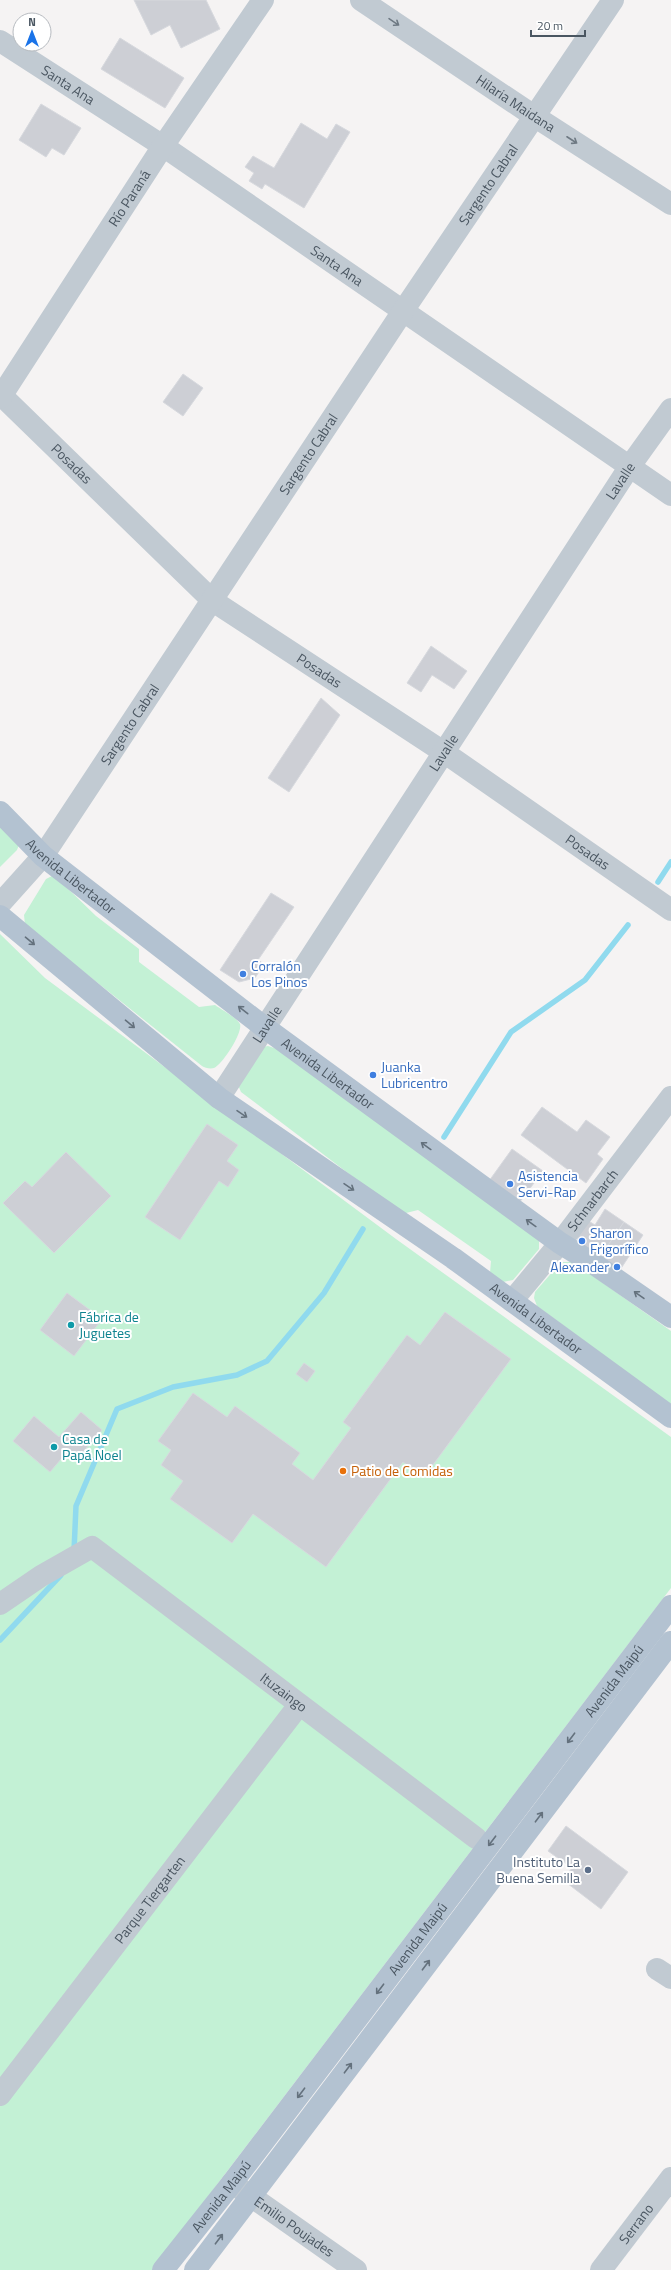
<svg xmlns="http://www.w3.org/2000/svg" width="671" height="2270" font-family="'Titillium Web',sans-serif">
<rect width="100%" height="100%" fill="#f5f3f3"/>
<g fill="#c3f1d5">
<polygon points="0,822 19,845 17,850 0,867"/>
<path d="M52,876L59,880L96,916L139,949V962L199,1007L215,1005C222,1010 236,1017 240,1024C243,1033 222,1065 214,1068C210,1069 205,1068 202,1066L25,925L24,915L46,879Z"/>
<polygon points="0,934 45,978 396,1239 671,1437 671,1588 152,2270 0,2270"/>
<polygon points="268,1046 277,1049 539,1239 539,1249 513,1280 503,1282 490,1273 491,1261 418,1210 402,1214 241,1092 238,1085 263,1047"/>
<polygon points="561,1262 572,1262 576,1264 671,1331 671,1405 537,1306 534,1298 535,1292"/>
</g>
<g fill="none" stroke-linecap="round" stroke-linejoin="round">
<g stroke="#90daee" stroke-width="5.5">
<polyline points="658,882 671,862"/>
<polyline points="444,1137 511,1032 585,980 628,925"/>
<polyline points="74,1551 76,1506 117,1409 173,1387 237,1375 267,1361 324,1293 363,1229"/>
<polyline points="0,1640 61,1575"/>
</g>
</g>
<g fill="#cdcfd5" stroke="#d7d9de">
<polygon points="134,0 206,0 220,29 181,48 170,25 151,35"/>
<polygon points="120,38 184,78 165,108 101,69"/>
<polygon points="41,104 81,128 64,155 52,148 46,157 19,140"/>
<polygon points="301,123 327,139 336,124 350,132 304,208 265,184 262,189 249,181 254,173 245,167 253,156 274,168"/>
<polygon points="183,374 203,388 183,416 163,402"/>
<polygon points="431,646 467,671 454,689 432,675 421,692 407,683"/>
<polygon points="321,698 340,715 289,792 268,778"/>
<polygon points="271,893 294,907 258,960 264,964 255,978 239,982 220,970"/>
<polygon points="542,1107 577,1132 586,1120 610,1137 597,1154 603,1159 586,1183 521,1135"/>
<polygon points="207,1124 238,1145 227,1161 239,1170 228,1187 219,1181 180,1240 145,1217"/>
<polygon points="512,1149 543,1171 519,1203 489,1181"/>
<polygon points="66,1152 111,1196 54,1253 3,1203 25,1181 32,1187"/>
<polygon points="605,1209 624,1222 598,1260 578,1247 577,1235 587,1220 595,1225"/>
<polygon points="624,1222 643,1235 618,1273 598,1260"/>
<polygon points="67,1293 102,1319 74,1356 40,1330"/>
<polygon points="445,1312 511,1359 424,1477 403,1462 326,1567 253,1514 232,1543 170,1499 183,1481 161,1465 171,1450 158,1441 193,1393 227,1417 235,1406 300,1453 292,1464 313,1480 351,1428 343,1422 407,1335 420,1345"/>
<polygon points="304,1363 315,1371 307,1382 296,1374"/>
<polygon points="81,1412 102,1430 76,1460 67,1452 50,1472 13,1441 34,1416 59,1437"/>
<polygon points="566,1826 628,1872 601,1909 563,1880 572,1868 548,1851"/>
</g>
<g fill="none" stroke-linecap="round" stroke-linejoin="round">
<g stroke="#c1cad2" stroke-width="22">
<path id="s1" d="M361,0L534,116L671,204"/>
<path id="s2" d="M0,41L163,146L671,495"/>
<path id="s3" d="M0,394L213,601L445,753L671,910"/>
<path id="s4" d="M0,398L163,146L263,0"/>
<path id="s5" d="M0,904L43,856L403,311L613,0"/>
<path id="s6" d="M219,1098L630,466L671,409"/>
<path id="s7" d="M512,1301L560,1243L671,1097"/>
<path id="s8" d="M0,1604L41,1576L92,1547L476,1838"/>
<polyline points="657,1969 671,1978"/>
<path id="s9" d="M0,2095L299,1705"/>
<path id="s10" d="M232,2183L356,2270"/>
<path id="s11" d="M601,2270L671,2178"/>
</g>
<g stroke="#b3c2d1" stroke-width="22">
<path id="s12" d="M0,812L43,856L264,1027L560,1243L591,1262L671,1317"/>
<path id="s13" d="M0,916L219,1098L453,1258L671,1417"/>
<path id="s14" d="M163,2270L232,2183L671,1606"/>
<polyline points="195,2270 671,1642"/>
</g>
</g>
<defs><path id="oneway-shaft" d="M-6 0H5M1.5-3L5.5 0L1.5 3" fill="none" stroke-width="1.6" stroke-linecap="round" stroke-linejoin="round"/></defs>
<g stroke="#6e7983">
<use href="#oneway-shaft" transform="translate(394 22) rotate(34)"/>
<use href="#oneway-shaft" transform="translate(572 140) rotate(33)"/>
</g>
<g stroke="#64717d">
<use href="#oneway-shaft" transform="translate(30 941) rotate(40)"/>
<use href="#oneway-shaft" transform="translate(243 1010) rotate(-142)"/>
<use href="#oneway-shaft" transform="translate(130 1024) rotate(40)"/>
<use href="#oneway-shaft" transform="translate(242 1114) rotate(34)"/>
<use href="#oneway-shaft" transform="translate(426 1146) rotate(-144)"/>
<use href="#oneway-shaft" transform="translate(349 1187) rotate(34)"/>
<use href="#oneway-shaft" transform="translate(531 1223) rotate(-144)"/>
<use href="#oneway-shaft" transform="translate(639 1295) rotate(-145)"/>
<use href="#oneway-shaft" transform="translate(571 1738) rotate(127)"/>
<use href="#oneway-shaft" transform="translate(539 1817) rotate(-53)"/>
<use href="#oneway-shaft" transform="translate(492 1841) rotate(127)"/>
<use href="#oneway-shaft" transform="translate(426 1965) rotate(-53)"/>
<use href="#oneway-shaft" transform="translate(380 1989) rotate(127)"/>
<use href="#oneway-shaft" transform="translate(348 2068) rotate(-53)"/>
<use href="#oneway-shaft" transform="translate(301 2093) rotate(127)"/>
<use href="#oneway-shaft" transform="translate(219 2239) rotate(-53)"/>
</g>
<g fill="#3f7fe0" stroke="#fff" stroke-width="1.5">
<circle cx="243" cy="974" r="4"/>
<circle cx="373" cy="1075" r="4"/>
<circle cx="510" cy="1184" r="4"/>
<circle cx="582" cy="1241" r="4"/>
<circle cx="617" cy="1267" r="4"/>
</g>
<g fill="#0f9aa8" stroke="#fff" stroke-width="1.5">
<circle cx="71" cy="1325" r="4"/>
<circle cx="54" cy="1447" r="4"/>
</g>
<circle fill="#e8710a" stroke="#fff" stroke-width="1.5" cx="343" cy="1471" r="4"/>
<circle fill="#5c6f8a" stroke="#fff" stroke-width="1.5" cx="588" cy="1870" r="4"/>
<g text-anchor="middle" stroke-width="4" stroke-linejoin="round" paint-order="stroke">
<g font-size="14" fill="#4a5661" stroke="#fff">
<text dy="5" stroke="none"><textPath href="#s2" startOffset="81">Santa Ana</textPath></text>
<text dy="5" stroke="none"><textPath href="#s1" startOffset="186">Hilaria Maidana</textPath></text>
<text dy="5" stroke="none"><textPath href="#s5" startOffset="870">Sargento Cabral</textPath></text>
<text dy="5" stroke="none"><textPath href="#s4" startOffset="238">Río Paraná</textPath></text>
<text dy="5" stroke="none"><textPath href="#s2" startOffset="405">Santa Ana</textPath></text>
<text dy="5" stroke="none"><textPath href="#s5" startOffset="546">Sargento Cabral</textPath></text>
<text dy="5" stroke="none"><textPath href="#s3" startOffset="100">Posadas</textPath></text>
<text dy="5" stroke="none"><textPath href="#s6" startOffset="736">Lavalle</textPath></text>
<text dy="5" stroke="none"><textPath href="#s3" startOffset="424">Posadas</textPath></text>
<text dy="5" stroke="none"><textPath href="#s5" startOffset="222">Sargento Cabral</textPath></text>
<text dy="5" stroke="none"><textPath href="#s6" startOffset="412">Lavalle</textPath></text>
<text dy="5" stroke="none"><textPath href="#s3" startOffset="748">Posadas</textPath></text>
<text dy="5" stroke="none"><textPath href="#s12" startOffset="96">Avenida Libertador</textPath></text>
<text dy="5" stroke="none"><textPath href="#s6" startOffset="88">Lavalle</textPath></text>
<text dy="5" stroke="none"><textPath href="#s12" startOffset="420">Avenida Libertador</textPath></text>
<text dy="5" stroke="none"><textPath href="#s7" startOffset="129">Schnarbarch</textPath></text>
<text dy="5" stroke="none"><textPath href="#s13" startOffset="671">Avenida Libertador</textPath></text>
<text dy="5" stroke="none"><textPath href="#s14" startOffset="742">Avenida Maipú</textPath></text>
<text dy="5" stroke="none"><textPath href="#s8" startOffset="349">Ituzaingo</textPath></text>
<text dy="5" stroke="none"><textPath href="#s9" startOffset="246">Parque Tiergarten</textPath></text>
<text dy="5" stroke="none"><textPath href="#s14" startOffset="418">Avenida Maipú</textPath></text>
<text dy="5" stroke="none"><textPath href="#s14" startOffset="94">Avenida Maipú</textPath></text>
<text dy="5" stroke="none"><textPath href="#s11" startOffset="58">Serrano</textPath></text>
<text dy="5" stroke="none"><textPath href="#s10" startOffset="76">Emilio Poujades</textPath></text>
</g>
<g font-size="14" fill="#366cbe" stroke="#fff" text-anchor="start">
<text x="251" y="971">Corralón<tspan x="251" dy="16">Los Pinos</tspan></text>
<text x="381" y="1072">Juanka<tspan x="381" dy="16">Lubricentro</tspan></text>
<text x="518" y="1181">Asistencia<tspan x="518" dy="16">Servi-Rap</tspan></text>
<text x="590" y="1238">Sharon<tspan x="590" dy="16">Frigorífico</tspan></text>
<text x="609" y="1272" text-anchor="end">Alexander</text>
</g>
<g font-size="14" fill="#0d838f" stroke="#fff" text-anchor="start">
<text x="79" y="1322">Fábrica de<tspan x="79" dy="16">Juguetes</tspan></text>
<text x="62" y="1444">Casa de<tspan x="62" dy="16">Papá Noel</tspan></text>
</g>
<g font-size="14" fill="#c56008" stroke="#fff" text-anchor="start">
<text x="351" y="1476">Patio de Comidas</text>
</g>
<g font-size="14" fill="#4e5e75" stroke="#fff" text-anchor="end">
<text x="580" y="1867">Instituto La<tspan x="580" dy="16">Buena Semilla</tspan></text>
</g>
</g>
<g transform="translate(32 32)"><circle r="19" fill="#ffffff" stroke="#b7bbc0"/>
<path d="M0-3L7 15L0 10L-7 15Z" fill="#1a73e8"/>
<text y="-6" font-size="11" font-weight="bold" text-anchor="middle" fill="#4a5661">N</text>
</g>
<path d="M531 30v6h54v-6" fill="none" stroke="#4a5661" stroke-width="2"/>
<text x="537" y="30" font-size="12" fill="#4a5661" stroke="#ffffff" stroke-width="3" paint-order="stroke">20 m</text>
</svg>
